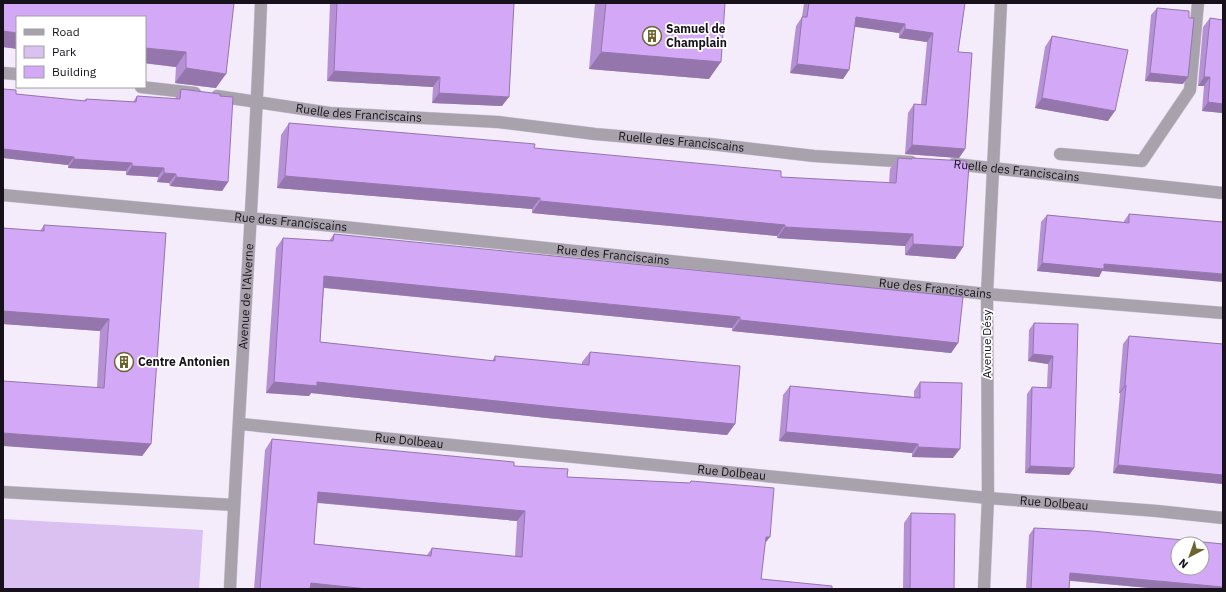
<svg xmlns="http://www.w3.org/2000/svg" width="1226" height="592" font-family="'IBM Plex Sans',sans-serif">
<rect width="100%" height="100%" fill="#f4ebfb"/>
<polygon fill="#dbc1f2" points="3,519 203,530 199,589 3,589"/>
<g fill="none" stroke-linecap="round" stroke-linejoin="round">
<defs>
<g id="service">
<polyline points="3,73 17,74"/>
<polyline points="141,87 195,93"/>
<path id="s1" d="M217,96L330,113L498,122L595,134L710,144L814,156L911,162"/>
<polyline points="1060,154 1142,161 1190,90 1198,3"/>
<path id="s2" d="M954,164L1223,193"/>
<polyline points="3,492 234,505"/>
</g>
<g id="minor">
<path id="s3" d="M3,195L344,227L987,294L1223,313"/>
<path id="s4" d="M240,424L988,498L1157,511L1223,518"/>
<path id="s5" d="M230,589C239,394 254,198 261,3"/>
<polyline points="984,589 988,498 987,294 1001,3"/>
</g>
</defs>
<use href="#service" stroke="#d0c8d7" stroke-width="13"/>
<use href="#minor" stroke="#d0c8d7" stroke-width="13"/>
<use href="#service" stroke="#a8a2ad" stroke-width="12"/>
<use href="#minor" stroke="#a8a2ad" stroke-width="12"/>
</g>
<g fill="#b590d4" fill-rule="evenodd">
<polygon points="234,3 216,88 175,83 176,67 3,47"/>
<polygon points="330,3 514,3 502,106 432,103 433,87 327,81"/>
<polygon points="595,3 725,3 709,79 589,69"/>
<polygon points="804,3 965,3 958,52 965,149 959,158 905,154 908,113 914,104 921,104 927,42 899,38 899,33 854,26 849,70 843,79 790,73 796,26 802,17"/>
<polygon points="1157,8 1183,84 1145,81 1151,15"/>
<polygon points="1210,18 1223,20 1223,113 1202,111 1204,86 1198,86 1203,27"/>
<polygon points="1052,36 1108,121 1035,108 1045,47"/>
<polygon points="3,89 16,94 84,101 86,99 133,102 137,96 175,99 181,89 228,182 222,191 170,186 169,183 157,182 158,177 126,175 126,171 68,168 68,165 3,158"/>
<polygon points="289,123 534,148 781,177 889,183 890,169 898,158 911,159 912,158 963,247 955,259 905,255 905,246 777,238 777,236 532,213 532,209 277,188 281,135"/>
<polygon points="1129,214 1223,222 1102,271 1099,277 1037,271 1041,222 1047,215 1124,222 1124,221"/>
<polygon points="44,225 166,233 151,444 142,456 97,388 100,331 3,324 3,228 40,231"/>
<polygon points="334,234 958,343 951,353 732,331 732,328 324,288 320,342 492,361 495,356 582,365 582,362 590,352 735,424 727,435 547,418 311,393 309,396 266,393 276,248 283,238 329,241"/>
<polygon points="1034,323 1078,324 1074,468 1069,475 1025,473 1027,394 1032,387 1047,387 1048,364 1028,361 1029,330"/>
<polygon points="1129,336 1223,344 1223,484 1113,473 1120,393 1119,393 1123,344"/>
<polygon points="920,382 953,458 912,457 912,453 779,441 783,395 790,386 914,397 914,391"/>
<path d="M272,439L514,466L567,477L690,483L691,481L765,544L761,579L832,589H254L265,450ZM317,503L517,521L515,557L432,548L427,555L314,544Z"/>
<polygon points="911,513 954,589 903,589 904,523"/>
<polygon points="1034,528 1223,589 1160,589 1070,581 1069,589 1026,589 1029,535"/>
</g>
<g fill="#9476ad">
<polygon points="856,17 905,24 899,33 849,26"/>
<polygon points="905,29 933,33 927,42 899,38"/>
<polygon points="3,31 17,33 17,49 3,47"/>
<polygon points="145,48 186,52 176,67 145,63"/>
<polygon points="601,52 721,62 709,79 589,69"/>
<polygon points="797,64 849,70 843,79 790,73"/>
<polygon points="186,68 226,74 216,88 175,83"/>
<polygon points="334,71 440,77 433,87 327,81"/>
<polygon points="1150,73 1188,77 1183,84 1145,81"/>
<polygon points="1204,77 1210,77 1204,86 1198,86"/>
<polygon points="439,93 509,97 502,106 432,103"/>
<polygon points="1042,98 1115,111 1108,121 1035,108"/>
<polygon points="1208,102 1223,104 1223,113 1202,111"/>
<polygon points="912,145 965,149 959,158 905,154"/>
<polygon points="3,149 74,157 68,165 3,158"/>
<polygon points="74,159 132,163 126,171 68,168"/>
<polygon points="132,166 164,168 158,177 126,175"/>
<polygon points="164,173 176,174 169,183 157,182"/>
<polygon points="285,176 540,198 532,209 277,188"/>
<polygon points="176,177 228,182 222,191 170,186"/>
<polygon points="540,201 785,225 777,236 532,213"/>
<polygon points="785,227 913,234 905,246 777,238"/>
<polygon points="913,244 963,247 955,259 905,255"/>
<polygon points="1042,263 1104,264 1223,274 1223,282 1102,271 1099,277 1037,271"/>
<polygon points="324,276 740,317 732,328 317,287"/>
<polygon points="3,311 109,319 100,331 3,324"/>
<polygon points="740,320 958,343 951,353 732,331"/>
<polygon points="1033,354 1053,356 1048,364 1028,361"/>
<polygon points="274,382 317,382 735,424 727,435 547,418 311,393 309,396 266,393"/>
<polygon points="1125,385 1126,385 1120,393 1119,393"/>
<polygon points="786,432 918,444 912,453 779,441"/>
<polygon points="3,433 151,444 142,456 3,446"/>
<polygon points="918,447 960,449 953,458 912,457"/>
<polygon points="1118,465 1223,475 1223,484 1113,473"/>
<polygon points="1030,466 1074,468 1069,475 1025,473"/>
<polygon points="318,492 525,511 517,521 311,502"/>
<polygon points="766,537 770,537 762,547"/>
<polygon points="1070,573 1223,587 1223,589 1160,589 1065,580"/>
<polygon points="311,583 367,589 307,589"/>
</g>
<g fill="#d3a8f7" stroke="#9476ad" fill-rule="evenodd">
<polygon points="3,3 234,3 226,74 186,68 186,52 145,48 145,17 17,17 17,33 3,31"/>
<polygon points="337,3 514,3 509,97 439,93 440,77 334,71"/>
<polygon points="606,3 725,3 721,62 601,52"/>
<polygon points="809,3 965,3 958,52 972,53 965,149 912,145 914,104 926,105 933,33 905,29 905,24 856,17 849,70 797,64 802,17 807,17"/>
<polygon points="1157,8 1189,11 1189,18 1194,18 1188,77 1150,73"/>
<polygon points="1210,18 1223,20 1223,104 1208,102 1210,77 1204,77"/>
<polygon points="1052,36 1128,50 1115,111 1042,98"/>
<polygon points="3,89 16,90 16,94 86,101 86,99 136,102 137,96 180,99 181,89 220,94 220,96 233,97 228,182 176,177 176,174 164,173 164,168 132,166 132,163 74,159 74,157 3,149"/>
<polygon points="289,123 535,144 534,148 781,171 781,177 896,183 898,158 912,159 912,158 966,161 966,165 969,165 963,247 913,244 913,234 785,227 785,225 540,201 540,198 285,176"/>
<polygon points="1129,214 1223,222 1223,274 1104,264 1104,269 1042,263 1047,215 1129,223"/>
<polygon points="44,225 166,233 151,444 3,433 3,381 104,388 109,319 3,311 3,228 44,231"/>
<polygon points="334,234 963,297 958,343 740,320 740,317 324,276 320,342 495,361 495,356 589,365 590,352 740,366 735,424 554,407 317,382 317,386 274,382 283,238 333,241"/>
<polygon points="1034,323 1078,324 1074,468 1030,466 1032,387 1051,388 1053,356 1033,354"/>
<polygon points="1129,336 1223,344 1223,475 1118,465 1126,385 1125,385"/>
<polygon points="920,382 962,383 960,449 918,447 918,444 786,432 790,386 920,398"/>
<path d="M272,439L514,462V466L568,469L567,477L690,483L691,481L774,488L770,537H766L761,579L832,586V589H367L311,583L310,589H260ZM318,492L525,511L522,557L432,548L431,556L314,544Z"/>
<polygon points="911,513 955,514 954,589 910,589"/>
<path d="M1034,528L1092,531L1223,544V587L1070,573L1069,589H1031ZM1178,544H1202V568H1178Z"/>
</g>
<defs>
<symbol id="building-ring" viewBox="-11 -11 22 22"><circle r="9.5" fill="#fff" stroke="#6e6430" stroke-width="1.5"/><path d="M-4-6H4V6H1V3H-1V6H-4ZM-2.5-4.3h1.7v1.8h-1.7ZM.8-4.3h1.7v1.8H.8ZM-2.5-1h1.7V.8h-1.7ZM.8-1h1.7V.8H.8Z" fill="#6e6430"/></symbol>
</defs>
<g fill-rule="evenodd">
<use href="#building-ring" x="641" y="25" width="22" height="22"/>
<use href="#building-ring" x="113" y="351" width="22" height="22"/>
</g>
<g text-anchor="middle" stroke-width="3.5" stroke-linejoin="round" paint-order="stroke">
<g font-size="12" font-weight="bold" fill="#16111a" stroke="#fff" text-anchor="start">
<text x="666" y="33">Samuel de<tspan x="666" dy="14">Champlain</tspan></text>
<text x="138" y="366">Centre Antonien</text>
</g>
<g font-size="12" fill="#16111a" stroke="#fff">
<text dy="4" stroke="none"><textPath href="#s1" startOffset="143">Ruelle des Franciscains</textPath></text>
<text dy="4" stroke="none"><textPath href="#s1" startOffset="467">Ruelle des Franciscains</textPath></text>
<text dy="4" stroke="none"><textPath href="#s2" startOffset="63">Ruelle des Franciscains</textPath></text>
<text dy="4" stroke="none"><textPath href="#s3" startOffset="289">Rue des Franciscains</textPath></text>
<text dy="4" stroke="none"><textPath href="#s3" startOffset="613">Rue des Franciscains</textPath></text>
<text dy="4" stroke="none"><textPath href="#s3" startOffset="937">Rue des Franciscains</textPath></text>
<text dy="4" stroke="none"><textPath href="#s5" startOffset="293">Avenue de l'Alverne</textPath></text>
<text transform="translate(987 344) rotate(-90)" y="4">Avenue Désy</text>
<text dy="4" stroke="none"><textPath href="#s4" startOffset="170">Rue Dolbeau</textPath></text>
<text dy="4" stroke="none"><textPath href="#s4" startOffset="494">Rue Dolbeau</textPath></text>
<text dy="4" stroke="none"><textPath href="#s4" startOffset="818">Rue Dolbeau</textPath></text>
</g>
</g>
<rect width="1226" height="592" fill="none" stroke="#16111a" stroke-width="8"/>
<rect x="16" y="16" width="130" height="72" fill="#ffffff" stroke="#a2a0a3"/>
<rect x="24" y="29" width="20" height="6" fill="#a8a2ad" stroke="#a2a0a3"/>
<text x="52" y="36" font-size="12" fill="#16111a">Road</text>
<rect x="24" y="46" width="20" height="12" fill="#dbc1f2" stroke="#a2a0a3"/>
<text x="52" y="56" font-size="12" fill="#16111a">Park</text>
<rect x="24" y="66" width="20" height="12" fill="#d3a8f7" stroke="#a2a0a3"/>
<text x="52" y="76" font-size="12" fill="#16111a">Building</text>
<g transform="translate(1190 556) rotate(221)"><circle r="19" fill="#ffffff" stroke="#a2a0a3"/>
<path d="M0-3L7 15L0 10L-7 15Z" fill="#6e6430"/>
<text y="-6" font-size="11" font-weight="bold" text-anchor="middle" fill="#16111a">N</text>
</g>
</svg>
